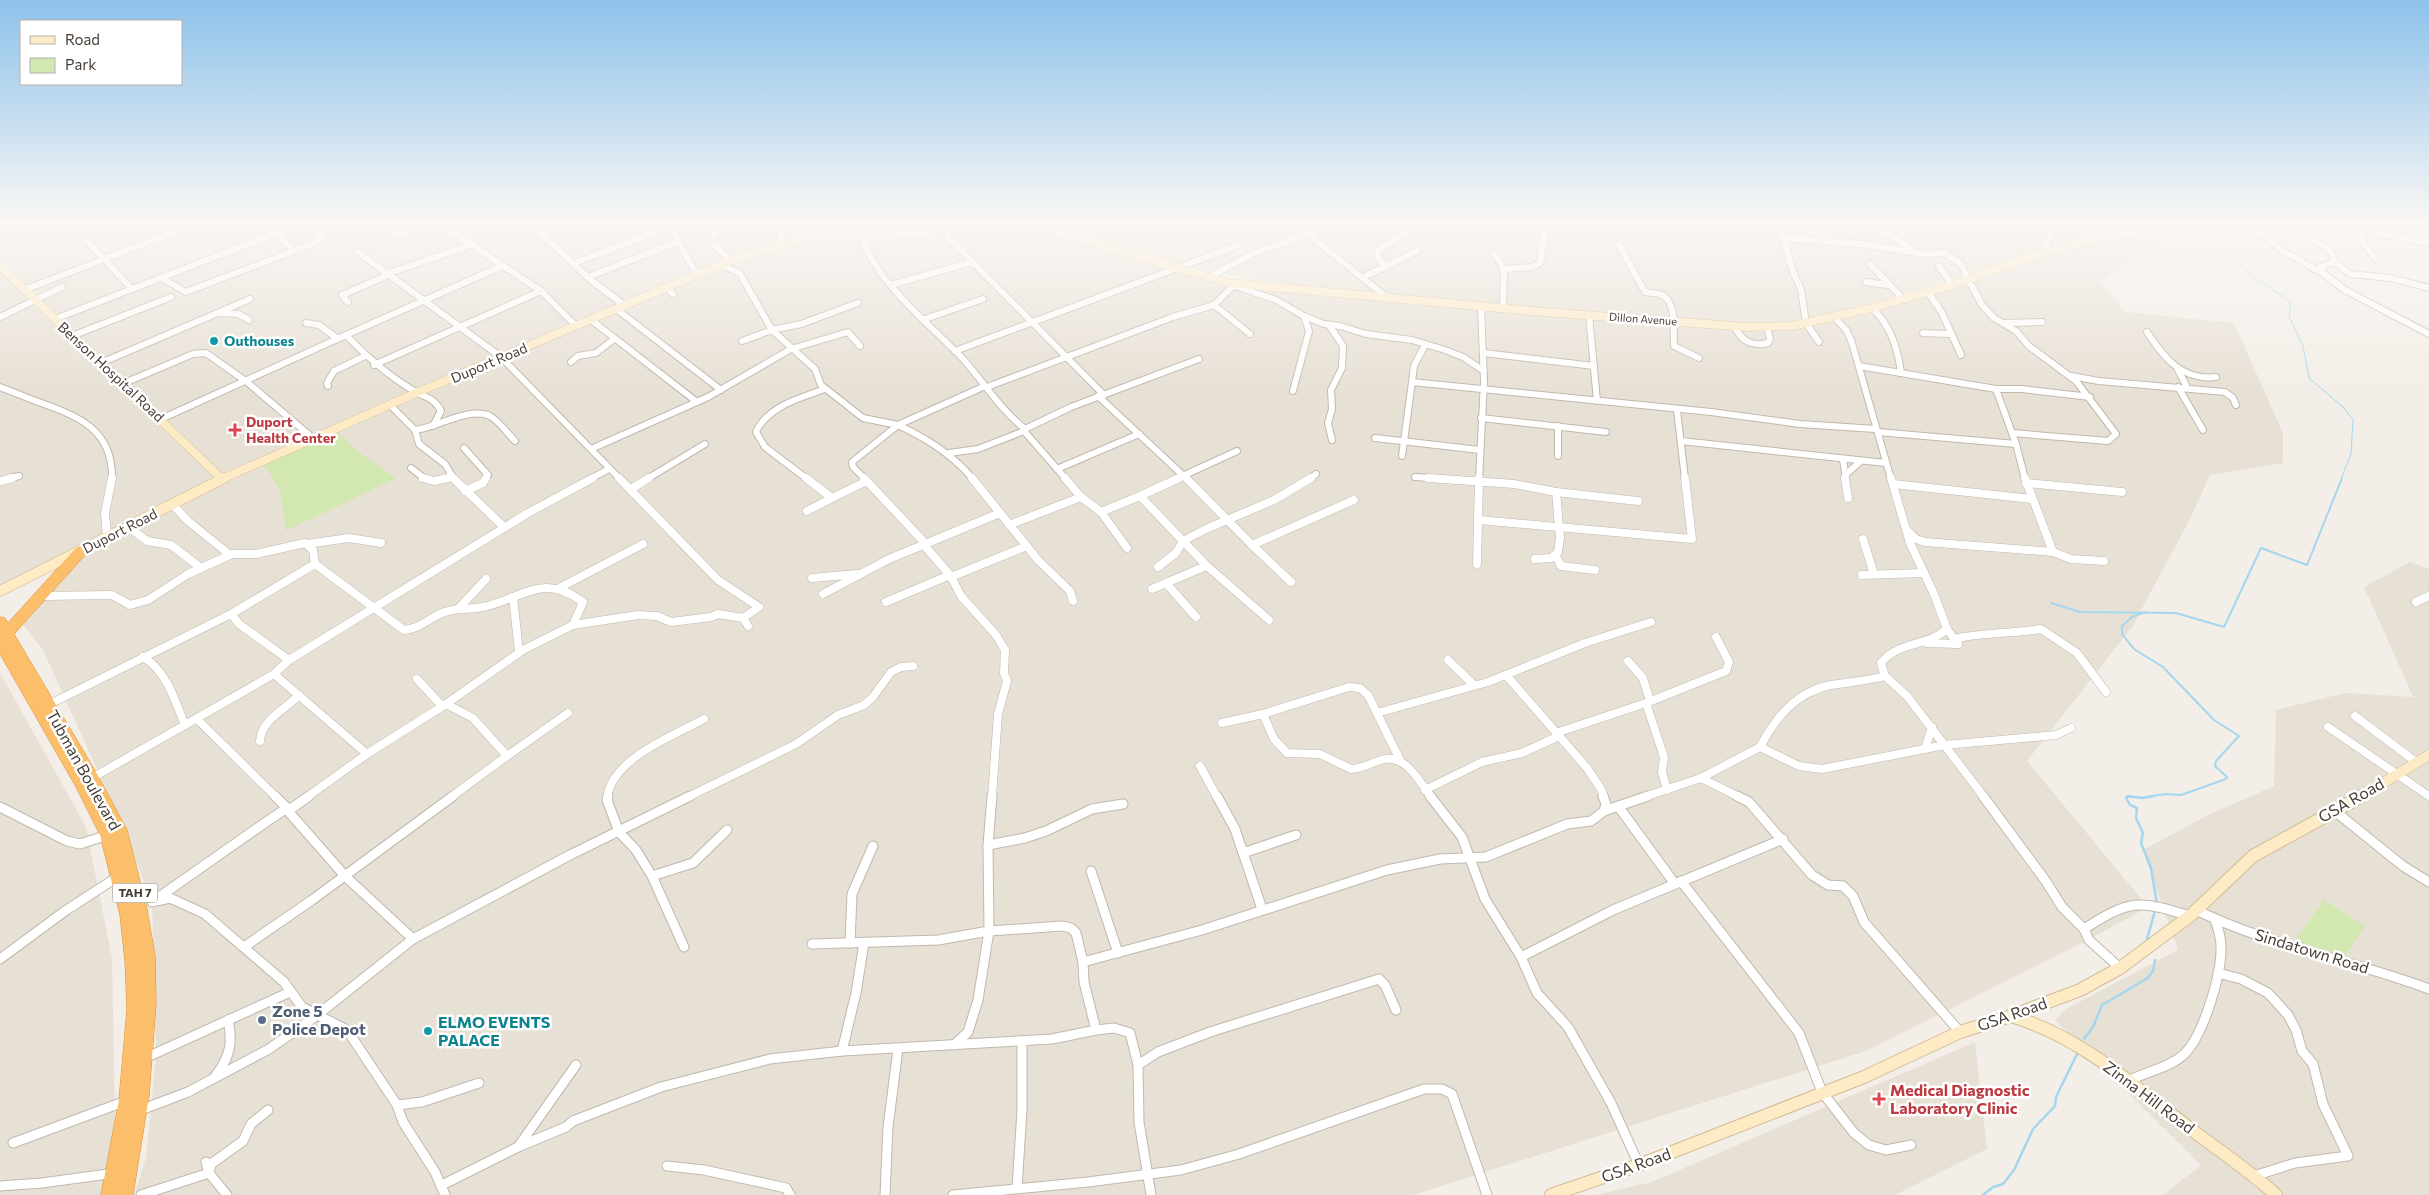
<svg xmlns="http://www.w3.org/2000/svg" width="2429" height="1195" font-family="Commissioner,sans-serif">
<rect width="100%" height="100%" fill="#f3eee7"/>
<g fill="#e7e0d5">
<polygon points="0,225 997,225 785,242 727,266 784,247 979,231 1005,225 1036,225 1228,278 1319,292 1751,330 1830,321 2045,251 2125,233 2160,240 2100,282 2125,312 2234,323 2283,433 2283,463 2210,475 2190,519 2132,627 2027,761 2148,907 2088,940 1866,1051 1413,1195 134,1195 146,1158 156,1057 152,902 117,813 43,650 21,622 82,556 204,488 0,592"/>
<polygon points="1053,225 2111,225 2109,229 1869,304 1788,324 1750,325 1586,314 1331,290 1232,276 1180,263"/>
<polygon points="2410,562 2429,569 2429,1195 2163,1195 2201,1165 2055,1020 2066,1009 2178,950 2143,850 2210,814 2274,786 2276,710 2345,693 2413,697 2364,587"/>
<polygon points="0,673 86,827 112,959 116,1175 110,1195 0,1195"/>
<polygon points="1975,1042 1987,1149 1895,1195 1595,1195 1652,1182"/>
</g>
<g fill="#d3e7b0">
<polygon points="337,432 360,453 396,478 286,531 280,490 264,464"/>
<polygon points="2324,900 2365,926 2342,961 2293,944"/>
</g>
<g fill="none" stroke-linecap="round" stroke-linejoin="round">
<polyline stroke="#a4d7ef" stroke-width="1" points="2183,225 2188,235 2225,253 2243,266 2251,275 2291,302 2289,316 2303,346 2309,378 2344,408 2353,420 2351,454 2341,479"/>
<g stroke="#a4d7ef" stroke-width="2">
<polyline points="2051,603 2080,612 2176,613 2224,627 2261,548 2307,565 2342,478"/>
<polyline points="2145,612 2132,617 2122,626 2122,634 2134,649 2163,667 2214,720 2239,736 2216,761 2215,766 2227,777 2226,779 2181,795 2165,794 2146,797"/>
<polyline points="2127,797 2137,797"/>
</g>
<g stroke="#a4d7ef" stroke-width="2.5">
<polyline points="2154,796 2142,798 2128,796 2126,798 2130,805 2137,808 2136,818 2143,833 2141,843 2151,868 2157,904"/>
<polyline points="2147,939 2155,911"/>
<polyline points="2084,1039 2093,1027 2102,1005 2148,978 2153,971 2155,960"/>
<polyline points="1983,1195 1993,1187 2003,1184 2014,1170 2033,1129 2055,1106 2056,1097 2078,1052"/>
</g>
<defs>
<g id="street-far2">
<polyline points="268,225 294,251"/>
<polyline points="442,225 541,291 576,326"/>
<polyline points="532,225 592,281 624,305"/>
<polyline points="669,225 697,275"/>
<polyline points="707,225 714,235"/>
<polyline points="1253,225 1255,226"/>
<polyline points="1594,225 1598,227"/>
<polyline points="1780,225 1793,272 1801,289 1806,323 1819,342"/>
<polyline points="1874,225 1911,249"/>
<polyline points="2081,225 2089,227 2111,226 2118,234"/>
<polyline points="2250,225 2283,251 2322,273"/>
<polyline points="2295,225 2332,253 2335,262 2350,274 2391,278 2429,288"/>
<polyline points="2357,225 2363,243 2375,258"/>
<polyline points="582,229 592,225"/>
<polyline points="2360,230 2429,243"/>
<polyline points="948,232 948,237 1104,395"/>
<polyline points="1308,234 1385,296"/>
<polyline points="392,236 421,225"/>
<path d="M862,236C873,280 933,327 964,360C984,383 1001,410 1025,429L1024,431L1066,479"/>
<polyline points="1783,238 1862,244 1924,254 1944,253 1961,264 1968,278"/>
<polyline points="87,241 132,289"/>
<polyline points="783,244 779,230 784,225"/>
<path d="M1619,245L1645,292C1651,294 1659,292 1664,296C1677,306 1673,332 1674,346L1699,358"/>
<polyline points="714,246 732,260"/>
<polyline points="358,252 501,357 620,479"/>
<polyline points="2043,252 2055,225"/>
<polyline points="1494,254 1501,263 1503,271"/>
<polyline points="2335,262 2320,267 2324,274 2345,290 2429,334"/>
<polyline points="574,263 670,227"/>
<polyline points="722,264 740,274 772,330 815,369 821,385 863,418 898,425"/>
<polyline points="1870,264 1904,300"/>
<polyline points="1939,266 1952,285"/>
<polyline points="1385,267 1417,251"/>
<polyline points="386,274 471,245"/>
<polyline points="588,277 677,242"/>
<polyline points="1209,277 1254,253 1335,225"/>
<polyline points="1363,277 1385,267 1377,255 1379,249 1418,225"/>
<polyline points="161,278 186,292 307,246 319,240 325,227"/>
<polyline points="1965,279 1972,286 1982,305 1994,318 2016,331 2029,346 2076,381 2116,434 2108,441 2012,433"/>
<polyline points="1866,282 1888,285"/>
<polyline points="1229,283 1233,286 1214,305 1250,334"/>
<polyline points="891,285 972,262"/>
<polyline points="1235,286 1276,300 1304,316 1324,324 1340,326 1366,334 1412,340 1445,350 1463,357 1484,371"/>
<polyline points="666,287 673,294"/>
<polyline points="24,290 193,225"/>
<polyline points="1928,292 1942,313 1961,355"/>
<polyline points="348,302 342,295 388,275"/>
<polyline points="615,308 721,390"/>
<polyline points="1503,308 1504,269 1533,267 1540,263 1546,225"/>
<path d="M1872,308C1891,326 1897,347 1901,372"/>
<polyline points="219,313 238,314 249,320"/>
<polyline points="1589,315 1597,401"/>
<polyline points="0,317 62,287"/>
<polyline points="1834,317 1847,331 1852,343 1891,479"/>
<polyline points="55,319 297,225"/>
<polyline points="590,319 697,402"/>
<polyline points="925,319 983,299"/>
<polyline points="306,323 319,325 338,339"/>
<polyline points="2005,323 2042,322"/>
<polyline points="1329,325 1343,346 1342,368 1331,390 1332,409 1328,423 1332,440"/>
<path d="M1734,326C1742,341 1751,347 1768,343L1770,339L1767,327"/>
<path d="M2147,332C2164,358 2182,381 2216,377"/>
<polyline points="1923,333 1949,334"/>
<polyline points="72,336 171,297"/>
<polyline points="742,341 772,330 801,324 858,303"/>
<polyline points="1425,345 1414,366 1412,382 1711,412 1800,424 1876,429"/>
<polyline points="955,351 1239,245"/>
<polyline points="1484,353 1594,366"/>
<polyline points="571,362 578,356 596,353 614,339"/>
<polyline points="101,363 250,299"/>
<polyline points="374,365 541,291"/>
<polyline points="1859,366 1996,389 2016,444 2025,479"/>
<polyline points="2177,368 2186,385 2184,388"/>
<polyline points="2071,376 2099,381 2225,392 2233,398 2236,405"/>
<polyline points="122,384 193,354 206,353 247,382 314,439"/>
<polyline points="328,386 327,383 334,371 365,356"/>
<path d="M0,387C12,391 24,397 36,401C77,416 113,428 112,479"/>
<polyline points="987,387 1173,317 1214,305"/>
<polyline points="2178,387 2203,430"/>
<polyline points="1996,389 2022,389 2090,397"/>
<polyline points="1293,391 1309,331 1304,316"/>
<polyline points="1098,396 1187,479"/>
<polyline points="390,405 415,430 419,444 445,464 454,479"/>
<polyline points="1677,410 1685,479"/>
<polyline points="1481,418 1606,432"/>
<polyline points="161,419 346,335"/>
<path d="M433,426L441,411C436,400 428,398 418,393C390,378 368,358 346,335L502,266"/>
<path d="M900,426C928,439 953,455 973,479"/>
<polyline points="1558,426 1558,456"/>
<polyline points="1025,429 1071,407 1199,359"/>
<path d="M415,430C436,428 470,406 490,416C499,421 508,434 515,441"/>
<polyline points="1878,432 2016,444"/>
<polyline points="1375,438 1480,450"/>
<polyline points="1681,441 1886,463"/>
<polyline points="464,448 488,475 485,479"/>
<polyline points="591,449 708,397 791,349 848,332 860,346"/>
<polyline points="949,453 978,449 1024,431"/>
<polyline points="1402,456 1412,382"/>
<polyline points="1843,460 1846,479"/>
<polyline points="411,468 425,479"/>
<polyline points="1057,469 1139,434"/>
<polyline points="1845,475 1861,461"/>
<polyline points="1415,477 1446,479"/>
<polyline points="7,479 19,476"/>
<polyline points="444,479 452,477"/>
<polyline points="590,479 609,469"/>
<polyline points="647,479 705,444"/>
<path d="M807,479L765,447L756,432C768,406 800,398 825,389"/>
<polyline points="865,479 853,467 852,462 898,425 985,386"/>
<polyline points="1176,479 1237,451"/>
<polyline points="1310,479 1316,474"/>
<polyline points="1479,479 1484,382 1481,306"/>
</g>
<g id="street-far1">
<polyline points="423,478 434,481 448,478"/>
<polyline points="453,478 504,527"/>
<polyline points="619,478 718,580 759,607 743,618"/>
<polyline points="806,478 832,498 867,481"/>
<polyline points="864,478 925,543"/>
<polyline points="972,478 1038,560 1070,591 1073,601"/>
<polyline points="1065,478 1081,497 1101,512 1140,496 1207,566 1269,620"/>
<polyline points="1186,478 1252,545 1354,500"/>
<polyline points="1428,478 1514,484 1556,492 1638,501"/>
<polyline points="1845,478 1848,498"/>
<polyline points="1891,478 1910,543 1934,594 1947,629 1958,644"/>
<polyline points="2025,478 2053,552 2071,559 2104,561"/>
<polyline points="0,481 12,478"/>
<polyline points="2026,483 2122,492"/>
<polyline points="1893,484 2032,499"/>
<polyline points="631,489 649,478"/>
<polyline points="465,491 483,483 486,478"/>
<polyline points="1140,496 1179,478"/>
<polyline points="172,504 188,521 230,555"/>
<polyline points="807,511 832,498"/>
<polyline points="1101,512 1127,548"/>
<polyline points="1479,520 1692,539 1685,478"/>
<polyline points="1009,525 1081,497"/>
<polyline points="128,527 147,541 171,545 201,568"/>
<polyline points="1907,530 1916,539 1925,542 2053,552"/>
<polyline points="107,537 105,513 112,478"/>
<polyline points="1863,539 1874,574"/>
<polyline points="307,544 349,538 381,543"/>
<polyline points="923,544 950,575 961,596 996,635 1005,650 1004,673 1007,681 998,714 992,797"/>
<polyline points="1252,545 1291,582"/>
<polyline points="1556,556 1561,566 1595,570"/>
<polyline points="1535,559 1551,558 1558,552 1560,538 1556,492"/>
<polyline points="1477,564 1479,478"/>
<polyline points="1158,567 1176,553 1183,541 1206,529 1274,500 1311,478"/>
<polyline points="1862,575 1924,573"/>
<polyline points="951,577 1027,546"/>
<polyline points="812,578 857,574"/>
<polyline points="1166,583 1196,617"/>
<polyline points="561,587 643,544"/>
<polyline points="1152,589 1206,566"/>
<polyline points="823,594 889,559 1000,513"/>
<path d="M42,596L112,595L130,605L148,600L188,574L232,554H256L305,543L313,550L315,564L404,630C419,629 428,619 442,613C455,607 470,610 483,607C524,598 543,572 583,602L573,625L523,650L446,704"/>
<polyline points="513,597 519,652"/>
<polyline points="886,602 950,575"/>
<polyline points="2416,602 2429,596"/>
<polyline points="459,608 486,579"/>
<polyline points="573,625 638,615 657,616 671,622 711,617 718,614 743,618 748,626"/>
<path d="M1947,629C1927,647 1898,641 1881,663L1885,676L1907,696L1984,797"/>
<path d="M1954,639C1982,632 2012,634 2041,629L2077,653L2106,692"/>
<polyline points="1927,643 1958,644"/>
<path d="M143,657C167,671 175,701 185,725"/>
<polyline points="289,660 239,624 231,614 315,564"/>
<polyline points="1448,660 1474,685"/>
<polyline points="1628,661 1643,678 1650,701"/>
<polyline points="274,674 367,754"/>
<polyline points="1506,675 1587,768 1601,789 1604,797"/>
<polyline points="417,679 442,706"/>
<polyline points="1646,703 1664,757 1662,772 1667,790"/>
<polyline points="48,705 231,614"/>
<polyline points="1377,713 1488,682 1585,643 1651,622"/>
<path d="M1263,714L1274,739L1287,753L1320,754L1351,769C1362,769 1371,763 1381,760C1405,752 1419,781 1431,797"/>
<polyline points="2355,716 2416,762"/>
<polyline points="198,720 276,797"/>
<polyline points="1222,723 1263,714 1349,687 1360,688 1368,695 1400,760"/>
<polyline points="2328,727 2429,796"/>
<polyline points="1556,733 1646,703 1726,671 1729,662 1716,637"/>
<path d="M260,741C261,720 286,709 299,695"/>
<path d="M1760,747C1776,717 1796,692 1831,685C1849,682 1867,681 1885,676"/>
<polyline points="1925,749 1932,727"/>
<polyline points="507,756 568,713"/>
<polyline points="1200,766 1217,797"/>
<polyline points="92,778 274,674 289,660 528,513 593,478"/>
<polyline points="1701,778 1739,797"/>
<polyline points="1425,790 1482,762 1522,753 1559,736"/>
<polyline points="307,797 367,754 446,704 473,718 507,756 451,797"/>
<path d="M607,797C613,758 673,736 704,719"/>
<polyline points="688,797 796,744 838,715 864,705 873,697 891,672 901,667 913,666"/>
<polyline points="1644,797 1701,778 1760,747 1799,766 1822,769 1945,745 2056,735 2071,728"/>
</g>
<g id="street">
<polyline points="275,796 287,808"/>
<polyline points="608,796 607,800 619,832 636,850 652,876 693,863 727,830"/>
<polyline points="1217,796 1235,829 1262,909"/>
<polyline points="1430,796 1462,837 1485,899 1521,957 1613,910 1783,839"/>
<polyline points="1737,796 1749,802 1812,875 1828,885 1843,886 1853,896 1864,922 1960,1032"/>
<polyline points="1983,796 2045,880 2062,907 2084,929 2089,940 2120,968"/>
<polyline points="1618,806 1675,884"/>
<polyline points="0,807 67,841 80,844 108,835"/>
<polyline points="288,811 345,876 413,939"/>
<polyline points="1604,811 1648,796"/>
<polyline points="2336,812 2403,866 2429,882"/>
<polyline points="988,845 1025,838 1046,831 1092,809 1123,804"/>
<polyline points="1243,853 1296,835"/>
<polyline points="1091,871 1118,953"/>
<polyline points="652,876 684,947"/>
<polyline points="1681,881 1799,1033 1822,1092 1854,1133 1869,1145 1886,1150 1911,1145"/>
<polyline points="156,901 170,898 205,914 284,982 302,1007 347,1030 397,1105 403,1122 435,1172 445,1195"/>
<polyline points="152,902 269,820 287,808 288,811 309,796"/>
<path d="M2196,910C2270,946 2352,960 2429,989"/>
<path d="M2084,929C2131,899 2138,900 2190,916"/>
<polyline points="850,943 852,894 873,846"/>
<polyline points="244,947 312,900 453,796"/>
<polyline points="1521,957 1537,993 1568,1027 1611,1103 1639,1165"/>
<polyline points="0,959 65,911 119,876"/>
<polyline points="1083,962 1202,930 1387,870 1440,859 1486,857 1567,824 1591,821 1604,811 1606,804 1603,796"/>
<polyline points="2218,973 2241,979 2268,993 2288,1015 2296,1030 2302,1051 2313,1064 2323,1104 2348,1156 2295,1163 2254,1176"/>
<polyline points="1096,1030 1114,1028 1130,1033 1138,1065"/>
<polyline points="954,1045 968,1032 978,1000 989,931 988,845 992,796"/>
<polyline points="842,1051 856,993 864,943"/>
<polyline points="143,1059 290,992"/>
<path d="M216,1075C230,1057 233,1042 228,1020"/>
<path d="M2130,1080C2146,1072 2168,1068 2182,1056C2203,1039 2222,973 2221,946C2221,937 2218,928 2215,920"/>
<polyline points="397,1105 422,1102 479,1083"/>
<polyline points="138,1111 188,1092 269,1049 316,1016 413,939 570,855 690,796"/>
<polyline points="13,1143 126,1101"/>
<polyline points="518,1147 576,1065"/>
<polyline points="206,1162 209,1173 227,1195"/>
<polyline points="667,1166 704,1170 786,1188 790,1195"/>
<polyline points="442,1185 518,1147 566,1127 573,1121 661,1087 770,1059 842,1051 1052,1039 1096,1030 1084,982 1083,962 1076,933 1071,928 1062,926 989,931 938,940 812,944"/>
<polyline points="0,1186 42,1183 115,1173"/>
<polyline points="1017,1188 1022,1110 1022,1042"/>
<polyline points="141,1195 209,1173 211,1164 243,1141 251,1124 268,1110"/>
<polyline points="885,1195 888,1127 898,1049"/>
<polyline points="953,1195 1088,1182 1181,1170 1239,1154 1424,1089 1442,1089 1452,1094 1487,1195"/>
<polyline points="1151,1195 1139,1122 1138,1065 1158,1052 1210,1032 1379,979 1385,985 1396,1010"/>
</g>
<g id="secondary-far2">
<polyline points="1034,225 1229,283 1543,312 1747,327 1792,326 1872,308 1952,285 2043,252 2159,225"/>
<polyline points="0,266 222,479"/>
<path d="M222,479L416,393L732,260C756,252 780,243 806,239C871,230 938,234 1004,225"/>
</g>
<g id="secondary-far1">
<polyline points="0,591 224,478"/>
<polyline points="2360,797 2429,755"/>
</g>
<g id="secondary">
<path d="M2011,1016C2081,1037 2131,1084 2188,1127C2218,1150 2248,1169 2276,1195"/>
<polyline points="1551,1195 1639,1165 1864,1077 1960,1032 2011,1016 2080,990 2120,968 2190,916 2253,856 2362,796"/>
</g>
<polygon id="highway" points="81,546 88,551 86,554 14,634 97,774 127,830 147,909 155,956 156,1004 149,1096 133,1195 101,1195 119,1100 127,1009 125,961 120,915 100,835 76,787 0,654 0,617 5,618 8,623 76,548"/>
</defs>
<use href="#street-far2" stroke="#c1b8ad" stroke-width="8"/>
<use href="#street-far1" stroke="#c1b8ad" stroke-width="9"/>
<use href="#street" stroke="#c1b8ad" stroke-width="11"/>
<use href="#secondary-far2" stroke="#d2bd98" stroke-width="9"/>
<use href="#secondary-far1" stroke="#d2bd98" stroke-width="11"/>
<use href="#secondary" stroke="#d2bd98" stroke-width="14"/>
<use href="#highway" stroke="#da913a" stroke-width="1"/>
<use href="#street-far2" stroke="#fff" stroke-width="6"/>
<use href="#street-far1" stroke="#fff" stroke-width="8"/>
<use href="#street" stroke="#fff" stroke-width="9"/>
<use href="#secondary-far2" stroke="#fdebc6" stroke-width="8"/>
<use href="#secondary-far1" stroke="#fdebc6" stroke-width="10"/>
<use href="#secondary" stroke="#fdebc6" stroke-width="12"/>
<use href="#highway" fill="#fbbe6a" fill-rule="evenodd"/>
</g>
<linearGradient id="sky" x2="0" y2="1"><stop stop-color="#8dc2eb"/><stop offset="0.57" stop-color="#faf7f4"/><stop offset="1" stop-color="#faf7f4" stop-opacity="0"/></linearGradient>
<rect width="2429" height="392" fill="url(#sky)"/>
<g fill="#0f9aa8" stroke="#fff" stroke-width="2">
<circle cx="214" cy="341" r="5"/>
<circle cx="428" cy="1031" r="5"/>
</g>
<g fill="#e0444e" stroke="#fff" stroke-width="2">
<path d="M232.5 422.5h5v5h5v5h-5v5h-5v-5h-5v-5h5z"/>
<path d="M1876.5 1091.5h5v5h5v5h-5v5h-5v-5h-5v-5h5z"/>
</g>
<circle fill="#5c6f8a" stroke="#fff" stroke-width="2" cx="262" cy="1020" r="5"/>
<g text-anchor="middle" stroke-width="5" stroke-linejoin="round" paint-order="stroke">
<g font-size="11" fill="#463e36" stroke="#fff">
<text transform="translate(1643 319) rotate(4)" y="4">Dillon Avenue</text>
</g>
<rect fill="#fff" stroke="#7e7872" stroke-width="1" x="112.5" y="883.5" width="45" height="19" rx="4"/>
<g font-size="12" font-weight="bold" fill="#463e36">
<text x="135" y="897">TAH 7</text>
</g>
<g font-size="14" font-weight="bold" fill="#0d838f" stroke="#fff" text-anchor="start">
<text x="224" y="346">Outhouses</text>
</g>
<g font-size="14" fill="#463e36" stroke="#fff">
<text transform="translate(489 363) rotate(-23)" y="5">Duport Road</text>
<text transform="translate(111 372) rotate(43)" y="5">Benson Hospital Road</text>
<text transform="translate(120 531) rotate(-27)" y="5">Duport Road</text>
</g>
<g font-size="14" font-weight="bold" fill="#be3a42" stroke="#fff" text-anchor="start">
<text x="246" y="427">Duport<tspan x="246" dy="16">Health Center</tspan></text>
</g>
<g font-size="16" fill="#463e36" stroke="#fff">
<text transform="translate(84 770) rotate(61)" y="6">Tubman Boulevard</text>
<text transform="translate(2351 800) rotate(-30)" y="6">GSA Road</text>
<text transform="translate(2312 951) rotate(17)" y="6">Sindatown Road</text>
<text transform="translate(2012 1014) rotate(-19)" y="6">GSA Road</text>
<text transform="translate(2149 1097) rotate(37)" y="6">Zinna Hill Road</text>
<text transform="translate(1636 1165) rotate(-20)" y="6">GSA Road</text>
</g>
<g font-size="16" font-weight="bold" fill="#4e5e75" stroke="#fff" text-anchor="start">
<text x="272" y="1017">Zone 5<tspan x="272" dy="18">Police Depot</tspan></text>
</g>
<g font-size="16" font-weight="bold" fill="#0d838f" stroke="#fff" text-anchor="start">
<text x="438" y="1028">ELMO EVENTS<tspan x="438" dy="18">PALACE</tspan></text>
</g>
<g font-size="16" font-weight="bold" fill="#be3a42" stroke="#fff" text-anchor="start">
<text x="1890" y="1096">Medical Diagnostic<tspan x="1890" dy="18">Laboratory Clinic</tspan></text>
</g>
</g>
<rect x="20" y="20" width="162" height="65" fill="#ffffff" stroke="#b5b2af"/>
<rect x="30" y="36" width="25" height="8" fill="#fdebc6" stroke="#b5b2af"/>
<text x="65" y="45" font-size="15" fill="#463e36">Road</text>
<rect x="30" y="58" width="25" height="15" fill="#d3e7b0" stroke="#b5b2af"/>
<text x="65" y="70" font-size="15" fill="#463e36">Park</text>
</svg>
